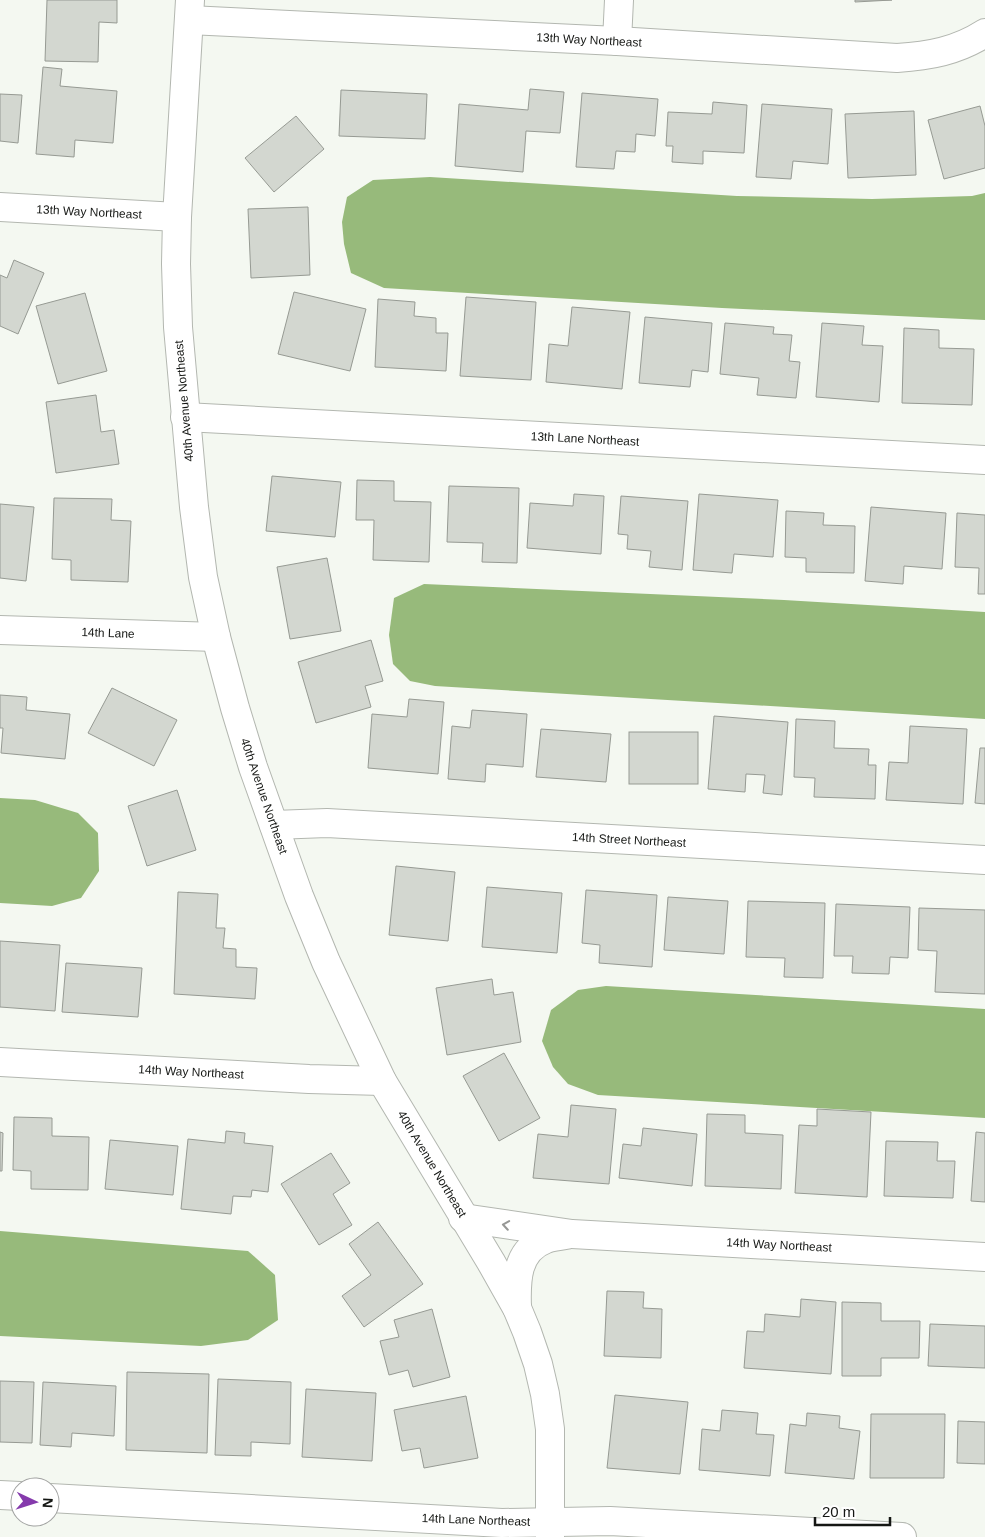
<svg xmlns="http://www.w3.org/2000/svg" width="985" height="1537" font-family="Helvetica,sans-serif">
<rect width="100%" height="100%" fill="#f4f8f1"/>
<g fill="#97ba7b">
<polygon points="430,177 737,196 872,199 972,196 985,193 985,320 722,308 384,288 351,273 344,244 342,222 347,197 373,180"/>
<polygon points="424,584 784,600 985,612 985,719 435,686 410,681 393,664 389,635 394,598"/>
<polygon points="0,798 35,800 78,813 98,833 99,871 81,898 52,906 0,903"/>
<polygon points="606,986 985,1009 985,1118 598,1095 568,1084 553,1067 542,1041 551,1010 578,990"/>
<polygon points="0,1231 248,1251 275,1275 278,1320 248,1340 201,1346 0,1336"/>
</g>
<g fill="#d3d7d0" stroke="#969a93">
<polygon points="47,0 117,0 117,23 99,22 98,62 45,61"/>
<polygon points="855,0 892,0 855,2"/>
<polygon points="43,67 62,69 60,86 117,91 113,143 75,140 74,157 36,154"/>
<polygon points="530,89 564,92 560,133 526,131 523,172 455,166 459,104 528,110"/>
<polygon points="341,90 427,94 425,139 339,136"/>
<polygon points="582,93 658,99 655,136 636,134 635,152 616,151 614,169 576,167"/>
<polygon points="0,94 22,95 18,143 0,141"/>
<polygon points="713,102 747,105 744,153 703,151 703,164 672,162 673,146 666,146 668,112 712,114"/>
<polygon points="762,104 832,109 828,164 793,161 791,179 756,177"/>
<polygon points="980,106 985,126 985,168 944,179 928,120"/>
<polygon points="914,111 916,175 848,178 845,114"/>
<polygon points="296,116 324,149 274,192 245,158"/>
<polygon points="308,207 310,275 251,278 248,209"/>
<polygon points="14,260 44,273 18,334 0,326 0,275 7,278"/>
<polygon points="294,292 366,309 350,371 278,354"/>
<polygon points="85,293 107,371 58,384 36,306"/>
<polygon points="466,297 536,302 531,380 460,376"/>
<polygon points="378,299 415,302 414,316 436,318 436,333 448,333 446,371 375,367"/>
<polygon points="572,307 630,312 622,389 546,382 549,344 568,346"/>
<polygon points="645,317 712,323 708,372 692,370 690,387 639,383"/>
<polygon points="725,323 774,327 773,334 792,335 789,361 800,362 796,398 757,395 759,378 720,374"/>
<polygon points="822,323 864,326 862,345 883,346 879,402 816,397"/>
<polygon points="904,328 939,330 939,348 974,349 972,405 902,403"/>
<polygon points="96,395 101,432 114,430 119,464 56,473 46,402"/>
<polygon points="272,476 341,482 335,537 266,531"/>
<polygon points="357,480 394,481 394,501 431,502 429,562 373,560 374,520 356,520"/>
<polygon points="449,486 519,488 517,563 482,562 483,543 447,542"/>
<polygon points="574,494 604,496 601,554 527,548 530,503 573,506"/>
<polygon points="699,494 778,500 773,557 734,554 732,573 693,570"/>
<polygon points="621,496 688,501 682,570 649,567 651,551 627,549 628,535 618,534"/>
<polygon points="54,498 112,499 111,520 131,521 128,582 71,580 71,560 52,559"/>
<polygon points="0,504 34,507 26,581 0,578"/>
<polygon points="871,507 946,513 942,569 904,566 903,584 865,581"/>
<polygon points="786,511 824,513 823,525 855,526 854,573 806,572 806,558 785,557"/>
<polygon points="957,513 985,515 985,594 978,594 979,568 955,567"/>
<polygon points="327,558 341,631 290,639 277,567"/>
<polygon points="371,640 383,681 365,686 371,707 316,723 298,662"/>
<polygon points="112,688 177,720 154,766 88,733"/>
<polygon points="0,695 27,697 26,710 70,714 65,759 1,753 3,728 0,728"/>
<polygon points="409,699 444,702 438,774 368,768 372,714 407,717"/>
<polygon points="472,710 527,714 523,767 486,764 485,782 448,779 452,726 470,728"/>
<polygon points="714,716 788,722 782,795 763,793 765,775 746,774 745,792 708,789"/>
<polygon points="796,719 835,721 834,748 869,749 868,765 876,765 875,799 814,797 815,778 794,777"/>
<polygon points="910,726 967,729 963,804 886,800 889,762 908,763"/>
<polygon points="541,729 611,734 606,782 536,777"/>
<rect x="629" y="732" width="69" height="52"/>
<polygon points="980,748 985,748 985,804 975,803"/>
<polygon points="177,790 196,850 147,866 128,806"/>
<polygon points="396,866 455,872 448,941 389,935"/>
<polygon points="487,887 562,893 557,953 482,947"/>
<polygon points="586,890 657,895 652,967 599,963 600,945 582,943"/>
<polygon points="178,892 218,894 216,928 225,928 223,948 236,949 236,967 257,968 255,999 174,994"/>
<polygon points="668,897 728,901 724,954 664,950"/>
<polygon points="748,901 825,903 823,978 784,977 785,958 746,957"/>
<polygon points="836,904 910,907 908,958 890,957 889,974 852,973 853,956 834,956"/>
<polygon points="919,908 985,910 985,994 935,992 937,951 918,950"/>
<polygon points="0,941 60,945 55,1011 0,1007"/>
<polygon points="66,963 142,968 138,1017 62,1012"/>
<polygon points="492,979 494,995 513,992 521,1042 447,1055 436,988"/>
<polygon points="504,1053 540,1118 499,1141 463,1076"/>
<polygon points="571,1105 616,1109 609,1184 533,1178 538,1134 568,1137"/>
<polygon points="817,1109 871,1112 867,1197 795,1193 799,1125 817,1126"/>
<polygon points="707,1114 745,1115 745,1133 783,1135 781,1189 705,1186"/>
<polygon points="14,1117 52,1118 52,1136 89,1137 88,1190 31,1189 31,1171 13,1170"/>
<polygon points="643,1128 697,1134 692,1186 619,1178 623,1144 641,1146"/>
<polygon points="226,1131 245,1133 244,1143 273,1146 268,1192 252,1190 251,1197 233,1196 231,1214 181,1209 188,1139 225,1143"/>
<polygon points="0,1132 3,1133 2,1171 0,1171"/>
<polygon points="976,1132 985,1133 985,1202 971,1201"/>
<polygon points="110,1140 178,1146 173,1195 105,1189"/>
<polygon points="886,1141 938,1142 937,1161 955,1161 953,1198 884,1196"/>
<polygon points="331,1153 350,1183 333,1194 352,1225 319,1245 281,1184"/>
<polygon points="378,1222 423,1284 364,1327 342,1296 371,1275 349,1244"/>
<polygon points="607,1291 644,1292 643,1308 662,1309 661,1358 604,1356"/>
<polygon points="801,1299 836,1302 831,1374 744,1368 747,1331 764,1332 765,1314 800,1317"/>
<polygon points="842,1302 881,1303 881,1321 920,1321 919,1358 881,1358 881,1376 842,1376"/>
<polygon points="432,1309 450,1377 413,1387 408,1370 389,1375 380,1341 399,1337 394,1320"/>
<polygon points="930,1324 985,1326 985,1368 928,1366"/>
<polygon points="127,1372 209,1374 207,1453 126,1450"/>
<polygon points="218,1379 291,1382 290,1444 251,1442 251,1456 215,1455"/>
<polygon points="0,1381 34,1382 32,1443 0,1442"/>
<polygon points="43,1382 116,1386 114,1436 72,1433 71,1447 40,1445"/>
<polygon points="306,1389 376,1393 372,1461 302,1457"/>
<polygon points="615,1395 688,1402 680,1474 607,1468"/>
<polygon points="466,1396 478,1458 424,1468 420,1448 402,1451 394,1410"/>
<polygon points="722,1410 758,1413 756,1434 774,1435 770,1476 699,1470 702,1429 720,1431"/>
<polygon points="807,1413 840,1416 839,1428 860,1431 854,1479 785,1473 790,1424 806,1426"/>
<polygon points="871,1414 945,1414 944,1478 870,1478"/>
<polygon points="958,1421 985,1422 985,1464 957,1463"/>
</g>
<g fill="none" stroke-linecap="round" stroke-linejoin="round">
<defs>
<g id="minor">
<path d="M189,20L617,41L897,58C929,56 957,51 985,33"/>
<polyline points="617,41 619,0"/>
<polyline points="0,207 177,217"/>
<polyline points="185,417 985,460"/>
<polyline points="0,630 216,637"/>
<polyline points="274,825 327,823 985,860"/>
<polyline points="0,1062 309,1079 382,1081"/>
<polyline points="463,1218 572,1234 985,1257"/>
<path d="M517,1308C516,1281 516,1250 546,1239C552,1237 559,1236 566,1235"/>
<polyline points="0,1495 20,1496"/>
<polyline points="50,1498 502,1523 610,1521 902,1537"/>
</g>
<polyline id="tertiary" points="190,0 177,217 176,264 178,327 194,507 203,577 216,637 235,708 253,767 299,896 326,962 382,1081 491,1262 517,1308 527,1332 538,1364 545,1394 550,1429 550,1537"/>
</defs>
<use href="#minor" stroke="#b3b7b0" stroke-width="30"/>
<use href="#tertiary" stroke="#b3b7b0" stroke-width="30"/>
<use href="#minor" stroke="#fff" stroke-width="28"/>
<use href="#tertiary" stroke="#fff" stroke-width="28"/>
</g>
<defs><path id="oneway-chevron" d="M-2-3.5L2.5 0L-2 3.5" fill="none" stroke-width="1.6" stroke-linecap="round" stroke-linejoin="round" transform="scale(1.25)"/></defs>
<use stroke="#969795" href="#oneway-chevron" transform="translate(506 1225) rotate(-171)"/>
<g text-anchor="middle" stroke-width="5" stroke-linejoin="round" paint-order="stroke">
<g font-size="12" fill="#151714" stroke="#fff">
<text transform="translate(589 40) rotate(3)" y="4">13th Way Northeast</text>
<text transform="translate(89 212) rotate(3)" y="4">13th Way Northeast</text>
<text transform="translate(184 401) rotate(-95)" y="4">40th Avenue Northeast</text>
<text transform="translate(585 439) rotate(3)" y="4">13th Lane Northeast</text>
<text transform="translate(108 633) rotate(2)" y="4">14th Lane</text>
<text transform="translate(264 796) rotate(71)" y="4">40th Avenue Northeast</text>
<text transform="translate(629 840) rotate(3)" y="4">14th Street Northeast</text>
<text transform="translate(191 1072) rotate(3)" y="4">14th Way Northeast</text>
<text transform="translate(432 1164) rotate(59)" y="4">40th Avenue Northeast</text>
<text transform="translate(779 1245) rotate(3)" y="4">14th Way Northeast</text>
<text transform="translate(476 1520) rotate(2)" y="4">14th Lane Northeast</text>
</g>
</g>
<g transform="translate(35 1502) rotate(94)"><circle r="24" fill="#ffffff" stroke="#a1a2a1"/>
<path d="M0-4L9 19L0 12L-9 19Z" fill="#853aac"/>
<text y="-8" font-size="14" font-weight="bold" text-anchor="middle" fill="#151714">N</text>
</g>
<path d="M815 1517v8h75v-8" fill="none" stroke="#151714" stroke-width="2.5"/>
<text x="822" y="1517" font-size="15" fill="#151714" stroke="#ffffff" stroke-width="4" paint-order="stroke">20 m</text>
</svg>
